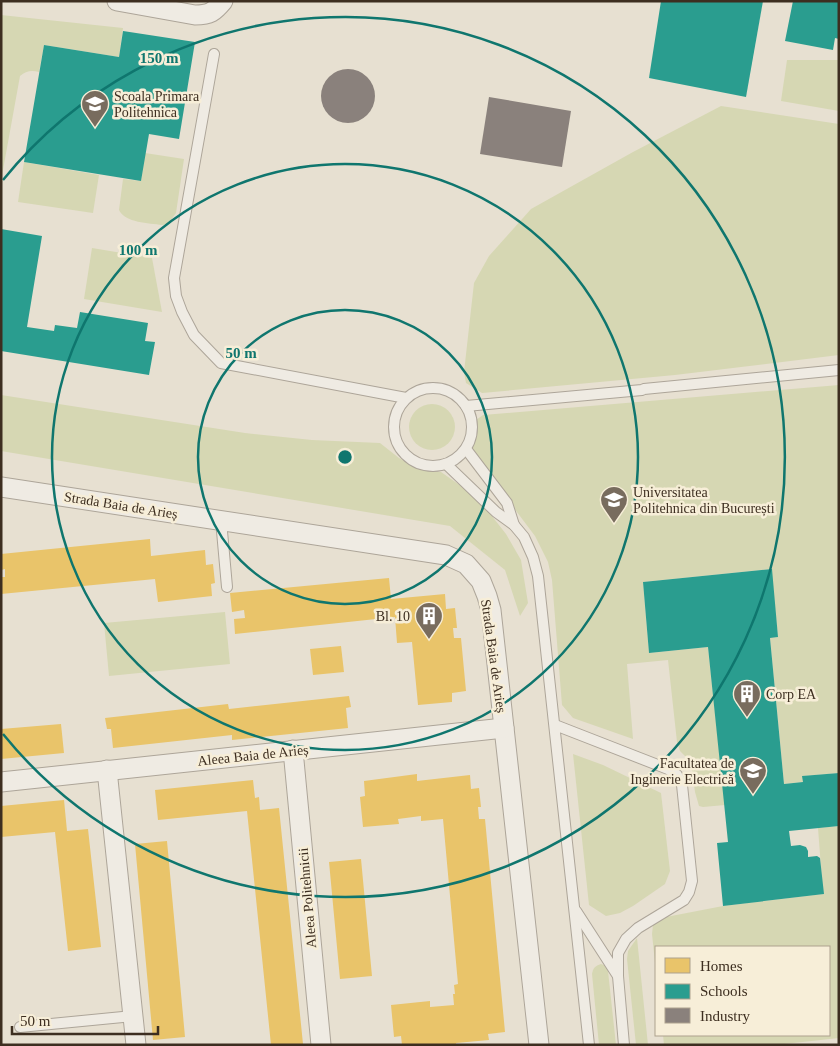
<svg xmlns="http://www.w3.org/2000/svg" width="840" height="1046" font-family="Georgia,serif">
<rect width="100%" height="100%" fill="#e7e0d1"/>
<g fill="#d6d7b3">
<path d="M1,15L123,28L119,57L44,45L39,72C31,70 26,71 20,76L1,181Z"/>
<polygon points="787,60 839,60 839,111 781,101"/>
<polygon points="721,106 839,124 839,355 675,375 482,393 466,383 464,372 474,283 489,256 531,209 633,152"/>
<path d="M145,153L184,159L176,213L168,224L162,225C149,223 125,223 119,210L123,179L141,181Z"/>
<polygon points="24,162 99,175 93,213 18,202"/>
<polygon points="92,248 152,258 162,312 84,299"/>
<polygon points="839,385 839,773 803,776 803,782 784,784 770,638 778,637 771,569 643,582 649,653 708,647 725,805 703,807 699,806 695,792 692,770 685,756 680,751 677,742 668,660 627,664 633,739 573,718 562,705 552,580 548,562 535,536 471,451 476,430 476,420 483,415"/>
<polygon points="1,395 245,433 312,440 380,443 399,458 416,468 431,471 441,472 461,486 484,506 506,534 521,560 528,603 520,616 505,570 450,526 1,451"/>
<circle cx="432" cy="427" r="23"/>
<polygon points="225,612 230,664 109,676 104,623"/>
<polygon points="573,754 603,765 661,793 670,871 665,884 633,906 620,913 606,916 589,905"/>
<polygon points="839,826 839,1038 775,1045 664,1045 663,1035 829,1035 829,947 656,947 656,972 652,934 653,925 658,921 666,917 723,906 823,894 818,828"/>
<polygon points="637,938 648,1045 636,1045 627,959 628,951"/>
<path d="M601,964L606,966L608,971L616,1045H599L592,974C593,968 595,966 601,964Z"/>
</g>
<g fill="#e9c46a">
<polygon points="150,539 151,556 205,550 206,565 213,564 215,583 211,584 212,596 158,602 155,579 1,594 1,577 5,577 5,569 1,570 1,554"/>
<polygon points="389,578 391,599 445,594 446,609 455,608 457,628 453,628 454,638 461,638 466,691 452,693 452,702 418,705 412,642 397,643 395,617 235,634 234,619 245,618 244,610 232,612 230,593"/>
<polygon points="341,646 344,672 313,675 310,649"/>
<polygon points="349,696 351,707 346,708 348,728 232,740 232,735 113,748 111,729 107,729 105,718 228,704 229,709"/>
<polygon points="61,724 64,753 1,759 1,729"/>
<polygon points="417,774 417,781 470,775 471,789 479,788 481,807 478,807 479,819 485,819 505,1032 488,1034 489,1040 456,1043 456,1045 402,1045 401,1036 394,1037 391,1005 430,1001 430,1007 454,1005 453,994 455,994 454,985 458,984 443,819 421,821 421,816 398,819 399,824 363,827 360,797 365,796 364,781"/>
<polygon points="253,780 255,798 259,797 260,810 279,808 303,1044 271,1045 247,811 158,820 155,790"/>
<polygon points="64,800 67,831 88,829 101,947 68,951 55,832 1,837 1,806"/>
<polygon points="167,841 185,1037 153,1040 135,844"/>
<polygon points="361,859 372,976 340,979 329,862"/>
</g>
<g fill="#2a9d8f">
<polygon points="661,1 763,1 746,97 649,78"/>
<polygon points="793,1 839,1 839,39 835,38 833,50 785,41"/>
<polygon points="123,31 195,42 179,139 149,134 141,181 24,162 44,45 119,57"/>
<polygon points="1,229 42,236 27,327 54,331 55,325 77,328 80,312 148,323 145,341 155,342 149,375 1,351"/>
<polygon points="772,569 778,637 770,638 784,784 803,782 802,776 839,773 839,826 789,831 791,846 800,845 806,847 808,851 808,857 817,856 820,858 824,894 723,906 717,843 728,842 708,647 649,653 643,582"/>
</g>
<g fill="#8a817c">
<circle cx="348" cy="96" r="27"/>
<polygon points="489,97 571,111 562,167 480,154"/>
</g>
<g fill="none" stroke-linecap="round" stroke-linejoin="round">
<defs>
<g id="service">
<polyline points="214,54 174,278 176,296 182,312 194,335 221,363 406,398"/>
<circle cx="433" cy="427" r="39"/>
<polyline points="466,406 642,390 644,389 839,370"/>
<polyline points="466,449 507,503 514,525"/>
<polyline points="446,464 496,512 514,525 524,537 533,557 538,576 589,1045"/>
<polyline points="221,520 227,587"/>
<polyline points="555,725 668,769 677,775 682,785 692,881 689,892 684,900 638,928 626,939 618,953 618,976"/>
<polyline points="576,911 618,976 624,1045"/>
<polyline points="20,1027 133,1016"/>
</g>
<g id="minor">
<path d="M117,1L195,15C210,15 214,12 223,1"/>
<polyline points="1,487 446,555 466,564 481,581 487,596 491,610 539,1045"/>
<polyline points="293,750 321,1045"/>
<polyline points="107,770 136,1045"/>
<polyline points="1,782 504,728"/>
</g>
</defs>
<use href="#service" stroke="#ada599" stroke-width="12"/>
<use href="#minor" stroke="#ada599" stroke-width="21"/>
<use href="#service" stroke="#efebe3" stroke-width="10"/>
<use href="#minor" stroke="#efebe3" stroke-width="19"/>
</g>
<g fill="none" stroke="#0f766e" stroke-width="2.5">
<circle cx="345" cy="457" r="147"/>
<circle cx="345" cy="457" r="293"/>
<path d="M3 180A440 440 0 1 1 3 734"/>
</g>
<defs>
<symbol id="school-pin" viewBox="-11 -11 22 30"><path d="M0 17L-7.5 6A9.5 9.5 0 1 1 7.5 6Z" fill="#786c5e" stroke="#f7eed8"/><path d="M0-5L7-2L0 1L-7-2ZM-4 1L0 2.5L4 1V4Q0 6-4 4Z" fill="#fff"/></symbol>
<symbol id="university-pin" viewBox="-11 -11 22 30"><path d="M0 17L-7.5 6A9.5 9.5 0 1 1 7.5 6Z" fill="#786c5e" stroke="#f7eed8"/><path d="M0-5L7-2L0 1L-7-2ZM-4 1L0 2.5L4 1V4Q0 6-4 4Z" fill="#fff"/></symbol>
<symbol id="building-pin" viewBox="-11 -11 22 30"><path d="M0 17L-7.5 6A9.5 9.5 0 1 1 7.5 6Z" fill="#786c5e" stroke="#f7eed8"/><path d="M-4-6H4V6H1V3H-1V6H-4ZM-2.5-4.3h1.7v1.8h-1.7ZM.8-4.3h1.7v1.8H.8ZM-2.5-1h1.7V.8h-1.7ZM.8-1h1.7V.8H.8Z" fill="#fff"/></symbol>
</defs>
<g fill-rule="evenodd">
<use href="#school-pin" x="79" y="88" width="32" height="43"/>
<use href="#university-pin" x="598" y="484" width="32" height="43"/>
<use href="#building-pin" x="413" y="600" width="32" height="43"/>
<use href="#building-pin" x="731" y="678" width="32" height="43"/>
<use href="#university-pin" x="737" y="755" width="32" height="43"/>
</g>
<g text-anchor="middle" stroke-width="5" stroke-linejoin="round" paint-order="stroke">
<g font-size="14" fill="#3d2e20" stroke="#f7eed8" text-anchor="start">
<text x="114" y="101">Scoala Primara<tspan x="114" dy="16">Politehnica</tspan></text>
<text x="633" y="497">Universitatea<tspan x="633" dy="16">Politehnica din București</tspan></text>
<text x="410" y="621" text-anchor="end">Bl. 10</text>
<text x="766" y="699">Corp EA</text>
<text x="734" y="768" text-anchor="end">Facultatea de<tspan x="734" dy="16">Inginerie Electrică</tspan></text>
</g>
<g font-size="14" fill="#3d2e20" stroke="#f7eed8">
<text transform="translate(121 505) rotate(9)" y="5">Strada Baia de Arieș</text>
<text transform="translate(494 656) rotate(82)" y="5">Strada Baia de Arieș</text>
<text transform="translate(253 755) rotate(-6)" y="5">Aleea Baia de Arieș</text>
<text transform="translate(307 898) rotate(-95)" y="5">Aleea Politehnicii</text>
</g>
</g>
<circle cx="345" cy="457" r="8" fill="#0f766e" stroke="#f7eed8" stroke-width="2.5"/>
<g font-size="15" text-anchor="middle" font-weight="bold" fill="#0f766e" stroke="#f7eed8" stroke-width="5" stroke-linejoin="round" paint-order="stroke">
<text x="159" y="63">150 m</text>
<text x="138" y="255">100 m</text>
<text x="241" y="358">50 m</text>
</g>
<rect width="840" height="1046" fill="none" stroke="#3d2e20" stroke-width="5"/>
<rect x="655" y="946" width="175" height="90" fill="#f7eed8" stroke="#ada18e"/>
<rect x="665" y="958" width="25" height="15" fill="#e9c46a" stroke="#ada18e"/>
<text x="700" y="971" font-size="15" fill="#3d2e20">Homes</text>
<rect x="665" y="984" width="25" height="15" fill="#2a9d8f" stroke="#ada18e"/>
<text x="700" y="996" font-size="15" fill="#3d2e20">Schools</text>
<rect x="665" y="1008" width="25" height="15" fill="#8a817c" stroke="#ada18e"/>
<text x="700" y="1021" font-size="15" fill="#3d2e20">Industry</text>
<path d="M12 1026v8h146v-8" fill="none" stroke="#3d2e20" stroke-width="2.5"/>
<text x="20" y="1026" font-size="15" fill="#3d2e20" stroke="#f7eed8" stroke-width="4" paint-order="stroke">50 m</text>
</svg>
